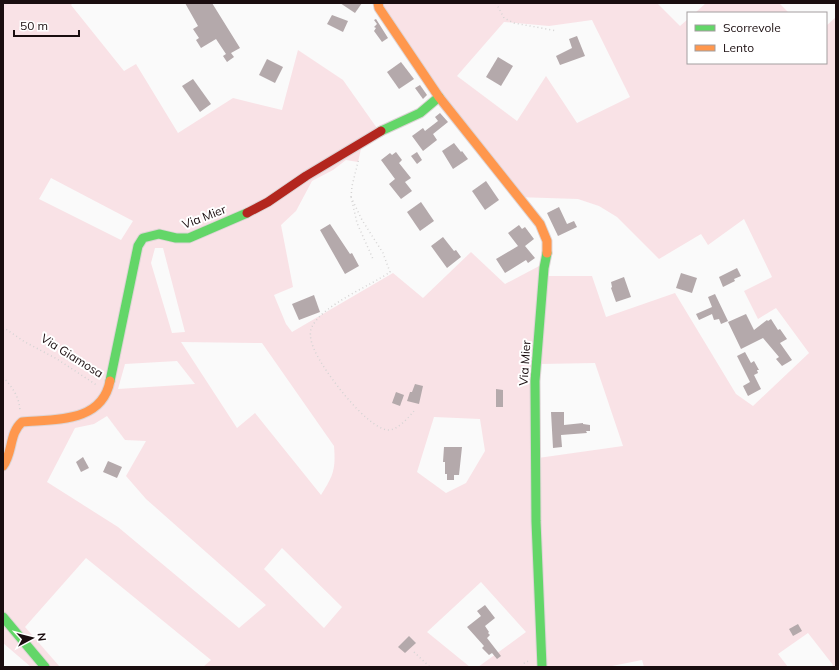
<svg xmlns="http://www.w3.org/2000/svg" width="839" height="670" font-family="Mulish,sans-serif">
<rect width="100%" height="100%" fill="#fafafa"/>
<g fill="#f9e2e6" fill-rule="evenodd">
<path d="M3,3H73L71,5L124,71L136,64L178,133L233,98L282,110L298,50L343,80L379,131L363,140L358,162L346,160L333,170L312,181L296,211L281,225L293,287L274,295L286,324L292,332L393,273L423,298L471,252L505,284L543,264L542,276H592L606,317L675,293L736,394L753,406L809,353L776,308L758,319L744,291L772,277L744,219L708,245L701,234L659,259L617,217L599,206L578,199L516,197L377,3H657L680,26L688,19V63H826V26L836,17V667H831L833,665L808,633L778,654L788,667H644L642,660L607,667H478L526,632L481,582L427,632L470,667H203L211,660L86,558L25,627L60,667H31L3,643ZM592,20L630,97L577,123L546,76L517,121L457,76L504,22L549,26ZM51,178L133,221L121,240L39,199ZM155,248H163L185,332L172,333L151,263ZM181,342L262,343L334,446C336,470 333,476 321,495L255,413L237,428ZM177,361L195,384L118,389L125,364ZM595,363L623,446L538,458L540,364ZM107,416L125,440L146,441L126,476L146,499L266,605L239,628L118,527L47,482L75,428L94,424ZM434,417L480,419L485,451L466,483L446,493L417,472ZM282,548L342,607L324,628L264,569Z"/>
<polygon points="706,3 779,3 789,13 695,13"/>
</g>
<g fill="#b4a9ab">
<polygon points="185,3 212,3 240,48 231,53 234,57 227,62 223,56 226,54 216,39 201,48 196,40 199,38 193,29 198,26"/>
<polygon points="340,3 362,3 355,13"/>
<polygon points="332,15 348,21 343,32 327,24"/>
<polygon points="376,19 388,38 382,42 374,31 376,28 374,27 377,24 374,20"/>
<polygon points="577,36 585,56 560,65 556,56 572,48 569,39"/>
<polygon points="498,57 513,66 501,86 486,77"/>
<polygon points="267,59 283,67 275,83 259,75"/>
<polygon points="401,62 414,79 399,89 387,72"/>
<polygon points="193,79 211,104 200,112 182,86"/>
<polygon points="420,85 427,95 423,99 415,88"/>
<polygon points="440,113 448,122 433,134 437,140 423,151 412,136 423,128 425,131 438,121 435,117"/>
<polygon points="454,143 461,152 462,151 468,159 453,169 442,151"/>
<polygon points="396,152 402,160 399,163 411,178 405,182 412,191 401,199 389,184 395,179 381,160 390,153 392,155"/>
<polygon points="417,152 422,160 417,164 411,156"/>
<polygon points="486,181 499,200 485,210 472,191"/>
<polygon points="421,202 434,221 420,231 407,212"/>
<polygon points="559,207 567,224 574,221 577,227 558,236 547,213"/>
<polygon points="330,224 350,254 352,253 359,266 345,274 320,230"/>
<polygon points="519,225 522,229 525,227 534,239 525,246 535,258 528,263 526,260 505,273 496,259 518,246 508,233"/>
<polygon points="443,237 454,251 456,250 461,257 447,268 431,246"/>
<polygon points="737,268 741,276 734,279 735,281 723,287 719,277"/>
<polygon points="681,273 697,278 692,293 676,288"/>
<polygon points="624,277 631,297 616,302 611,288 612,287 611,282"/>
<polygon points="715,294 728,321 721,324 719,319 714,320 712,314 699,320 696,314 712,307 708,297"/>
<polygon points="314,295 320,312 299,320 292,304"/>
<polygon points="746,314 754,330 767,320 768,321 771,319 778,330 780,329 787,339 780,343 792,360 782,366 776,359 779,357 763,338 741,349 728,322"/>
<polygon points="745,352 751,363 754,361 759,370 757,370 758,373 754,375 761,389 748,396 743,386 750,382 737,356"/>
<polygon points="415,384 423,386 419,404 407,401 410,392 412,392"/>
<polygon points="496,389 503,390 503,407 496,407"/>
<polygon points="396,392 404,395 400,406 392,403"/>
<polygon points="551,412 564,412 564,425 583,423 583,424 590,425 590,431 586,431 587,433 561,435 562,447 553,448"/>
<polygon points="444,447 462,447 459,475 454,475 454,480 447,480 447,474 445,474 445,462 443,462"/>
<polygon points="83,457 89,468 81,472 76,462"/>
<polygon points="108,461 122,467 117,478 103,472"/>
<polygon points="485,605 495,618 485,626 489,632 488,633 490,635 487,638 501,656 497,659 492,653 489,655 482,648 484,646 467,627 481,616 477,611"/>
<polygon points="798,624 802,631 793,636 789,629"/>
<polygon points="409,636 416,643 405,653 398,647"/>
</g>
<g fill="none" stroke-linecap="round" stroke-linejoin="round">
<defs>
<g id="fast">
<polyline points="381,131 420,113 439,97"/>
<polyline points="110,381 138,246 143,238 159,234 176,238 189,238 247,213"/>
<polyline points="3,617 45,667"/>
<polyline points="542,667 536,521 535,381 544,268 547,253"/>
</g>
<g id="slow">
<polyline points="378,3 379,8 439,97 540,224 547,241 547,253"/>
<path d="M3,466C13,453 9,433 22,422C55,419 102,423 110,381"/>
</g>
<polyline id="jam" points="247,213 268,202 306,176 381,131"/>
</defs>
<use href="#fast" stroke="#ddd4d5" stroke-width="11"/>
<use href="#slow" stroke="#ddd4d5" stroke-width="11"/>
<use href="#jam" stroke="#ddd4d5" stroke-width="11"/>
<g stroke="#d5d4d4" stroke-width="1.5" stroke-dasharray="1 3" stroke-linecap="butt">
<polyline points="496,3 504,18 514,23 557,31"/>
<path d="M351,197L362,220L383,253L390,272C370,286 325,304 313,325C308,332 311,343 315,351C323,370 366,428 388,430C398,430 408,418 414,411"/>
<polyline points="351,197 352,186 359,158"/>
<polyline points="352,201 357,223 373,259"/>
<polyline points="3,327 25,342 57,359 98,386"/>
<path d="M3,377C12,387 19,396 20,410"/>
<polyline points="414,652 430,667"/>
<polyline points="522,667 525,662 530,661"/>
</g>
<use href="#fast" stroke="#63d668" stroke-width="9"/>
<use href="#slow" stroke="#ff974d" stroke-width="9"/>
<use href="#jam" stroke="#b3261e" stroke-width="9"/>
</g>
<g text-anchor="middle" stroke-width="4" stroke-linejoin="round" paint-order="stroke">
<g font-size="12" fill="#1a0d0f" stroke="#fff">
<text transform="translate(204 217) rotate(-21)" y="4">Via Mier</text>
<text transform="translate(72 356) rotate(32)" y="4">Via Giamosa</text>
<text transform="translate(525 363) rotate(-86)" y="4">Via Mier</text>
</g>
</g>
<rect width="839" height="670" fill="none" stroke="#1a0d0f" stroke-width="8"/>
<rect x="687" y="12" width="140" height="52" fill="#ffffff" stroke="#a39e9f"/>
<rect x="695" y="25" width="20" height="6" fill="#63d668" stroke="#a39e9f"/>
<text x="723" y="32" font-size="12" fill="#1a0d0f">Scorrevole</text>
<rect x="695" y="45" width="20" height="6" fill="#ff974d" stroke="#a39e9f"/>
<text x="723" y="52" font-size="12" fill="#1a0d0f">Lento</text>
<g transform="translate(32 638) rotate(83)" stroke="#ffffff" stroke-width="3" paint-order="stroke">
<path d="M0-3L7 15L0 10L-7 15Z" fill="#1a0d0f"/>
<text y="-6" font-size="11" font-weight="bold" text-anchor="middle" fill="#1a0d0f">N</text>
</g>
<path d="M14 30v6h65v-6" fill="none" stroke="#1a0d0f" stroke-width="2"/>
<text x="20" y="30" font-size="12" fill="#1a0d0f" stroke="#ffffff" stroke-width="3" paint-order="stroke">50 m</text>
</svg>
